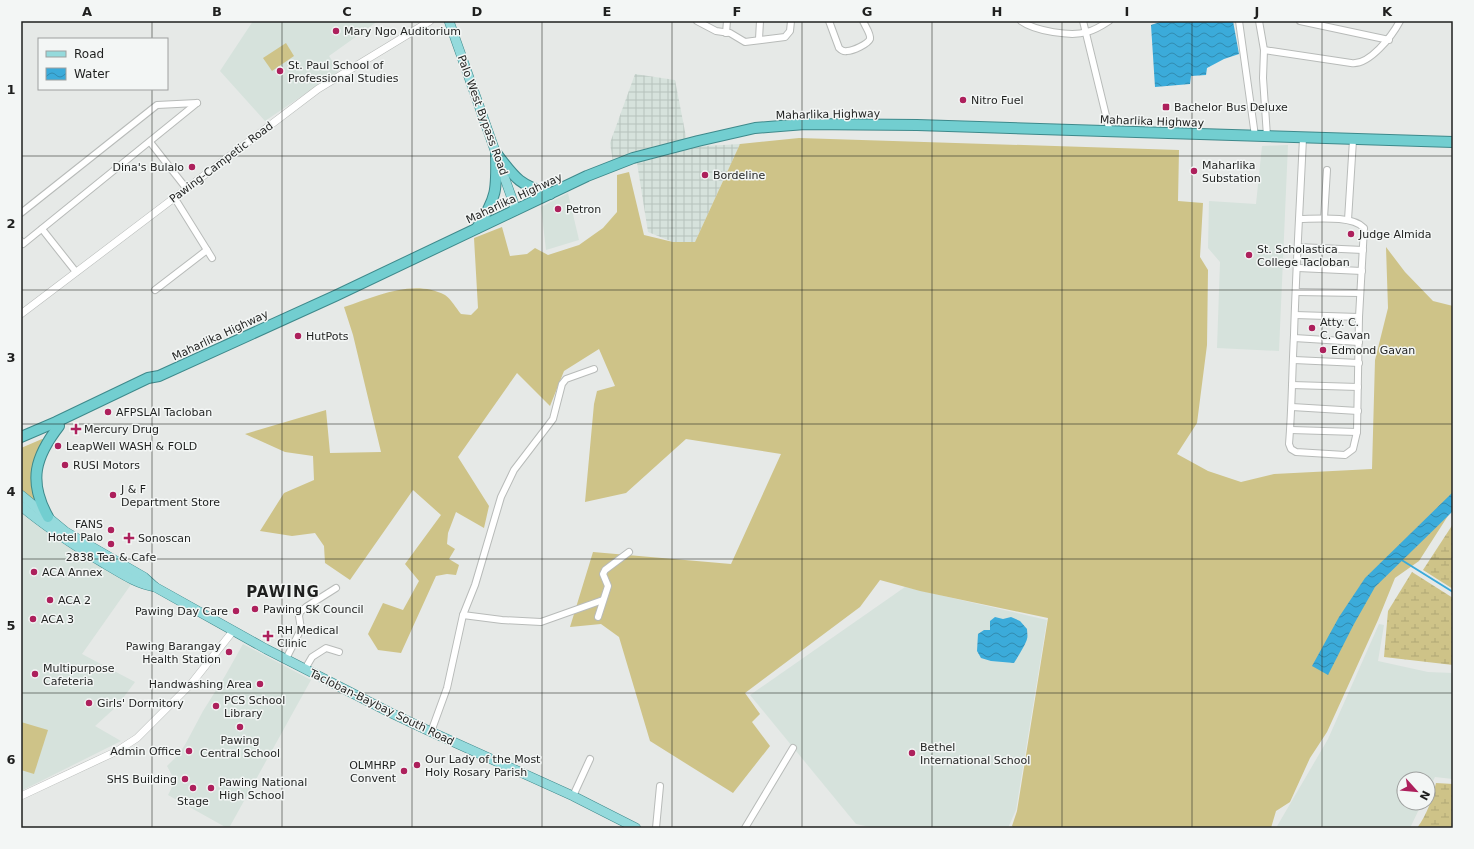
<svg xmlns="http://www.w3.org/2000/svg" width="1474" height="849" font-family="'DejaVu Sans',sans-serif">
<defs>
<pattern id="industrial-grid" width="8" height="8" patternUnits="userSpaceOnUse"><rect width="8" height="8" fill="#d6e2dc"/><path d="M0 4h8M4 0v8" fill="none" stroke="#b7c2bc"/></pattern>
<pattern id="wetland-marsh" width="20" height="14" patternUnits="userSpaceOnUse"><rect width="20" height="14" fill="#cec388"/><path d="M1 5h8M5 5V1M11 12h8M15 12V8" fill="none" stroke="#b0a775"/></pattern>
<pattern id="water-waves" width="16" height="10" patternUnits="userSpaceOnUse"><rect width="16" height="10" fill="#3babda"/><path d="M0 5q4-4 8 0t8 0" fill="none" stroke="#318bb0"/></pattern>
</defs>
<rect width="100%" height="100%" fill="#e6e9e7"/>
<g fill="#d6e2dc">
<polygon points="253,21 378,21 329,56 339,71 265,121 220,71"/>
<polygon points="1288,145 1279,351 1217,348 1220,262 1208,248 1209,201 1256,204 1262,146"/>
<polygon points="568,193 579,240 546,250 541,207"/>
<polygon points="21,512 60,542 132,583 82,654 135,682 117,706 95,726 121,741 21,791"/>
<polygon points="905,587 1047,620 1016,810 1008,828 875,828 856,824 750,695"/>
<polygon points="1379,624 1384,625 1378,661 1428,672 1453,673 1453,779 1435,777 1428,791 1428,779 1404,779 1404,803 1422,803 1410,828 1276,828 1328,739"/>
<polygon points="243,644 311,680 229,828 227,828 168,795 175,781 167,766 179,754 186,743 203,711 225,676"/>
</g>
<polygon fill="url(#industrial-grid)" points="635,74 675,80 688,147 740,144 695,242 673,242 648,232 637,163 614,169 610,143"/>
<g fill="#cec388">
<polygon points="286,43 294,56 272,71 263,58"/>
<path d="M799,138L1179,150L1178,201L1203,203L1200,257L1208,270L1207,345L1197,423L1177,454L1208,471L1241,482L1274,474L1372,469L1375,360L1388,308L1386,247L1405,272L1433,301L1453,306V508L1419,561L1395,578L1378,620L1327,732L1310,758L1290,802L1276,811L1271,828H1014L1012,826L1017,811L1048,618L920,591L880,580L860,607L745,693L760,714L752,722L770,746L733,793L650,741L619,637L601,624L570,627L593,552L731,564L781,454L686,439L626,493L585,502L594,404L597,391L615,386L599,349L564,371L550,406L517,373L458,457L489,506L484,528L456,512L448,533L447,544L455,549L449,559L459,565L456,575L447,574L436,576L401,653L378,650L368,634L383,603L403,610L419,581L405,564L441,515L413,490L350,580L325,563L324,546L315,533L292,536L260,531L284,493L314,480L313,456L285,452L245,434L326,410L330,453L381,452L353,335L344,307C375,297 413,278 445,295C451,299 456,308 461,314L471,315L478,308L474,238L502,227L510,256L527,254L535,248L548,255L579,245L603,228L617,212V175L629,172L644,235L673,242H695L740,144Z"/>
<polygon points="42,439 43,439 38,451 35,501 21,489 21,448"/>
<polygon points="21,722 48,730 34,774 21,770"/>
</g>
<g fill="url(#wetland-marsh)">
<polygon points="1453,524 1453,589 1423,570"/>
<polygon points="1412,572 1453,598 1453,665 1384,657 1388,611"/>
<path d="M1436,783L1453,784V828H1417C1427,815 1432,799 1436,783Z"/>
</g>
<g fill="url(#water-waves)">
<polygon points="1163,21 1233,21 1239,54 1224,59 1207,68 1206,75 1191,76 1190,84 1155,87 1151,25"/>
<polygon points="1453,492 1453,511 1375,587 1354,624 1328,675 1312,666 1339,617 1365,578"/>
<path d="M995,617L1003,619L1011,617L1020,621L1027,629C1027,632 1028,636 1027,639C1026,644 1017,658 1014,663L991,661L981,658L977,651L978,634L984,630H990V621Z"/>
</g>
<g fill="none" stroke-linecap="round" stroke-linejoin="round">
<polyline stroke="#3babda" stroke-width="2" points="1400,559 1453,592"/>
<defs>
<g id="minor">
<polyline points="697,21 716,31 730,33 745,42 785,37 790,31 791,21"/>
<path d="M829,21L839,48C841,50 844,52 847,51C853,51 868,44 870,39C871,34 865,26 863,21"/>
<path d="M1021,21C1035,31 1071,37 1087,32C1095,30 1103,25 1109,21"/>
<polyline points="1083,21 1110,132"/>
<polyline points="1239,21 1255,136"/>
<polyline points="1259,21 1264,50 1263,78 1267,136"/>
<polyline points="1300,21 1389,40"/>
<polyline points="726,33 727,21"/>
<polyline points="759,39 760,21"/>
<path d="M1264,50L1351,63C1369,66 1392,36 1400,21"/>
<polyline points="150,142 186,188"/>
<polyline points="174,197 212,258"/>
<polyline points="21,213 157,105 197,103"/>
<polyline points="1324,218 1327,170"/>
<path d="M1299,219C1315,219 1352,215 1364,228L1359,317L1357,432L1353,449L1345,455L1296,452L1291,449L1289,444C1292,408 1292,371 1294,335C1296,269 1300,203 1303,138"/>
<polyline points="1348,220 1353,140"/>
<polyline points="42,229 76,272"/>
<polyline points="21,241 23,244 197,103"/>
<polyline points="1298,247 1363,250"/>
<polyline points="1298,268 1362,271"/>
<polyline points="155,290 207,250"/>
<polyline points="1296,292 1360,293"/>
<polyline points="1295,315 1359,317"/>
<polyline points="1294,338 1359,342"/>
<polyline points="1294,360 1359,363"/>
<polyline points="1292,385 1358,387"/>
<polyline points="1292,407 1358,411"/>
<polyline points="1291,430 1357,432"/>
<polyline points="463,615 502,620 541,622 603,600"/>
<polyline points="598,617 608,586 603,574 605,570 629,552"/>
<polyline points="286,659 301,629 299,616 300,612 306,607 336,588"/>
<polyline points="305,669 312,657 326,648 339,652"/>
<polyline points="431,732 447,688 463,615 475,585 501,497 514,470 553,419 562,384 566,379 594,369"/>
<polyline points="573,796 590,759"/>
<polyline points="656,828 660,786"/>
<polyline points="745,828 793,748"/>
</g>
<g id="tertiary">
<polyline points="21,314 318,89 430,21"/>
<polyline points="21,796 117,751 137,738 191,684 233,631"/>
</g>
<g id="primary">
<polyline points="449,21 516,210"/>
<polyline points="21,495 66,532 144,577 155,587 266,649 391,713 427,730 573,796 636,828"/>
<path d="M21,506C47,528 75,546 105,564C121,573 136,584 155,587"/>
</g>
<g id="trunk">
<path d="M496,153C515,178 519,185 550,194"/>
<path d="M477,228C497,198 497,189 496,153"/>
<polyline points="21,437 56,422 148,378 159,376 335,296 587,176 633,158 698,141 755,128 805,124 917,125 1453,142"/>
<path d="M48,517C28,481 35,457 59,426"/>
</g>
</defs>
<use href="#minor" stroke="#b8bbb9" stroke-width="8"/>
<use href="#tertiary" stroke="#b8bbb9" stroke-width="8"/>
<use href="#primary" stroke="#3e898b" stroke-width="10"/>
<use href="#trunk" stroke="#3e898b" stroke-width="12"/>
<use href="#minor" stroke="#fff" stroke-width="6"/>
<use href="#tertiary" stroke="#fff" stroke-width="7"/>
<use href="#primary" stroke="#95dadc" stroke-width="9"/>
<use href="#trunk" stroke="#72ced0" stroke-width="10"/>
</g>
<path fill="none" stroke="#1f201f" stroke-width="1" stroke-opacity="0.55" d="M152,21V39M282,21V828M412,21V828M542,21V828M672,21V828M802,21V828M932,21V828M1062,21V828M1192,21V828M1322,21V828M152,89V828M21,156H1453M21,290H1453M21,424H1453M21,559H1453M21,693H1453"/>
<g fill="#ad205c" stroke="#f3f6f5" stroke-width="1.5">
<circle cx="336" cy="31" r="4"/>
<circle cx="280" cy="71" r="4"/>
<circle cx="963" cy="100" r="4"/>
<rect x="1162" y="103" width="8" height="8" rx="2"/>
<circle cx="192" cy="167" r="4"/>
<circle cx="1194" cy="171" r="4"/>
<circle cx="705" cy="175" r="4"/>
<circle cx="558" cy="209" r="4"/>
<circle cx="1351" cy="234" r="4"/>
<circle cx="1249" cy="255" r="4"/>
<circle cx="1312" cy="328" r="4"/>
<circle cx="298" cy="336" r="4"/>
<circle cx="1323" cy="350" r="4"/>
<circle cx="108" cy="412" r="4"/>
<path d="M74 423h4v4h4v4h-4v4h-4v-4h-4v-4h4z"/>
<circle cx="58" cy="446" r="4"/>
<circle cx="65" cy="465" r="4"/>
<circle cx="113" cy="495" r="4"/>
<circle cx="111" cy="530" r="4"/>
<path d="M127 532h4v4h4v4h-4v4h-4v-4h-4v-4h4z"/>
<circle cx="111" cy="544" r="4"/>
<circle cx="34" cy="572" r="4"/>
<circle cx="50" cy="600" r="4"/>
<circle cx="255" cy="609" r="4"/>
<circle cx="236" cy="611" r="4"/>
<circle cx="33" cy="619" r="4"/>
<path d="M266 630h4v4h4v4h-4v4h-4v-4h-4v-4h4z"/>
<circle cx="229" cy="652" r="4"/>
<circle cx="35" cy="674" r="4"/>
<circle cx="260" cy="684" r="4"/>
<circle cx="89" cy="703" r="4"/>
<circle cx="216" cy="706" r="4"/>
<circle cx="240" cy="727" r="4"/>
<circle cx="189" cy="751" r="4"/>
<circle cx="912" cy="753" r="4"/>
<circle cx="417" cy="765" r="4"/>
<circle cx="404" cy="771" r="4"/>
<circle cx="185" cy="779" r="4"/>
<circle cx="193" cy="788" r="4"/>
<circle cx="211" cy="788" r="4"/>
</g>
<g text-anchor="middle" stroke-width="3" stroke-linejoin="round" paint-order="stroke">
<g font-size="11" fill="#1f201f" stroke="#f3f6f5" text-anchor="start">
<text x="344" y="35">Mary Ngo Auditorium</text>
<text x="288" y="69">St. Paul School of<tspan x="288" dy="13">Professional Studies</tspan></text>
<text x="971" y="104">Nitro Fuel</text>
<text x="1174" y="111">Bachelor Bus Deluxe</text>
<text x="1202" y="169">Maharlika<tspan x="1202" dy="13">Substation</tspan></text>
<text x="184" y="171" text-anchor="end">Dina's Bulalo</text>
<text x="713" y="179">Bordeline</text>
<text x="566" y="213">Petron</text>
<text x="1359" y="238">Judge Almida</text>
<text x="1257" y="253">St. Scholastica<tspan x="1257" dy="13">College Tacloban</tspan></text>
<text x="1320" y="326">Atty. C.<tspan x="1320" dy="13">C. Gavan</tspan></text>
<text x="306" y="340">HutPots</text>
<text x="1331" y="354">Edmond Gavan</text>
<text x="116" y="416">AFPSLAI Tacloban</text>
<text x="84" y="433">Mercury Drug</text>
<text x="66" y="450">LeapWell WASH &amp; FOLD</text>
<text x="73" y="469">RUSI Motors</text>
<text x="121" y="493">J &amp; F<tspan x="121" dy="13">Department Store</tspan></text>
<text x="103" y="528" text-anchor="end">FANS<tspan x="103" dy="13">Hotel Palo</tspan></text>
<text x="138" y="542">Sonoscan</text>
<text x="111" y="561" text-anchor="middle">2838 Tea &amp; Cafe</text>
<text x="42" y="576">ACA Annex</text>
<text x="58" y="604">ACA 2</text>
<text x="263" y="613">Pawing SK Council</text>
<text x="228" y="615" text-anchor="end">Pawing Day Care</text>
<text x="41" y="623">ACA 3</text>
<text x="277" y="634">RH Medical<tspan x="277" dy="13">Clinic</tspan></text>
<text x="221" y="650" text-anchor="end">Pawing Barangay<tspan x="221" dy="13">Health Station</tspan></text>
<text x="43" y="672">Multipurpose<tspan x="43" dy="13">Cafeteria</tspan></text>
<text x="252" y="688" text-anchor="end">Handwashing Area</text>
<text x="224" y="704">PCS School<tspan x="224" dy="13">Library</tspan></text>
<text x="97" y="707">Girls' Dormitory</text>
<text x="240" y="744" text-anchor="middle">Pawing<tspan x="240" dy="13">Central School</tspan></text>
<text x="920" y="751">Bethel<tspan x="920" dy="13">International School</tspan></text>
<text x="181" y="755" text-anchor="end">Admin Office</text>
<text x="425" y="763">Our Lady of the Most<tspan x="425" dy="13">Holy Rosary Parish</tspan></text>
<text x="396" y="769" text-anchor="end">OLMHRP<tspan x="396" dy="13">Convent</tspan></text>
<text x="177" y="783" text-anchor="end">SHS Building</text>
<text x="219" y="786">Pawing National<tspan x="219" dy="13">High School</tspan></text>
<text x="193" y="805" text-anchor="middle">Stage</text>
</g>
<g font-size="11" fill="#1f201f" stroke="#f3f6f5">
<text transform="translate(828 114) rotate(-1)" y="4">Maharlika Highway</text>
<text transform="translate(483 115) rotate(70)" y="4">Palo West Bypass Road</text>
<text transform="translate(1152 121) rotate(2)" y="4">Maharlika Highway</text>
<text transform="translate(221 162) rotate(-37)" y="4">Pawing-Campetic Road</text>
<text transform="translate(514 198) rotate(-25)" y="4">Maharlika Highway</text>
<text transform="translate(220 335) rotate(-25)" y="4">Maharlika Highway</text>
<text transform="translate(382 707) rotate(26)" y="4">Tacloban-Baybay South Road</text>
</g>
<g font-size="15" font-weight="bold" letter-spacing="1" fill="#1f201f" stroke="#f3f6f5">
<text x="283" y="597">PAWING</text>
</g>
</g>
<rect width="1474" height="849" fill="none" stroke="#f3f6f5" stroke-width="44"/>
<rect x="38" y="38" width="130" height="52" fill="#f3f6f5" stroke="#9ea09f"/>
<rect x="46" y="51" width="20" height="6" fill="#95dadc" stroke="#9ea09f"/>
<text x="74" y="58" font-size="12" fill="#1f201f">Road</text>
<rect x="46" y="68" width="20" height="12" fill="url(#water-waves)" stroke="#9ea09f"/>
<text x="74" y="78" font-size="12" fill="#1f201f">Water</text>
<g transform="translate(1416 791) rotate(117)"><circle r="19" fill="#f3f6f5" stroke="#9ea09f"/>
<path d="M0-3L7 15L0 10L-7 15Z" fill="#ad205c"/>
<text y="-6" font-size="11" font-weight="bold" text-anchor="middle" fill="#1f201f">N</text>
</g>
<rect x="22" y="22" width="1430" height="805" fill="none" stroke="#1f201f" stroke-width="1.5"/>
<g font-size="13" text-anchor="middle" font-weight="bold" fill="#1f201f">
<text x="87" y="16">A</text>
<text x="217" y="16">B</text>
<text x="347" y="16">C</text>
<text x="477" y="16">D</text>
<text x="607" y="16">E</text>
<text x="737" y="16">F</text>
<text x="867" y="16">G</text>
<text x="997" y="16">H</text>
<text x="1127" y="16">I</text>
<text x="1257" y="16">J</text>
<text x="1387" y="16">K</text>
<text x="11" y="94">1</text>
<text x="11" y="228">2</text>
<text x="11" y="362">3</text>
<text x="11" y="496">4</text>
<text x="11" y="630">5</text>
<text x="11" y="764">6</text>
</g>
</svg>
